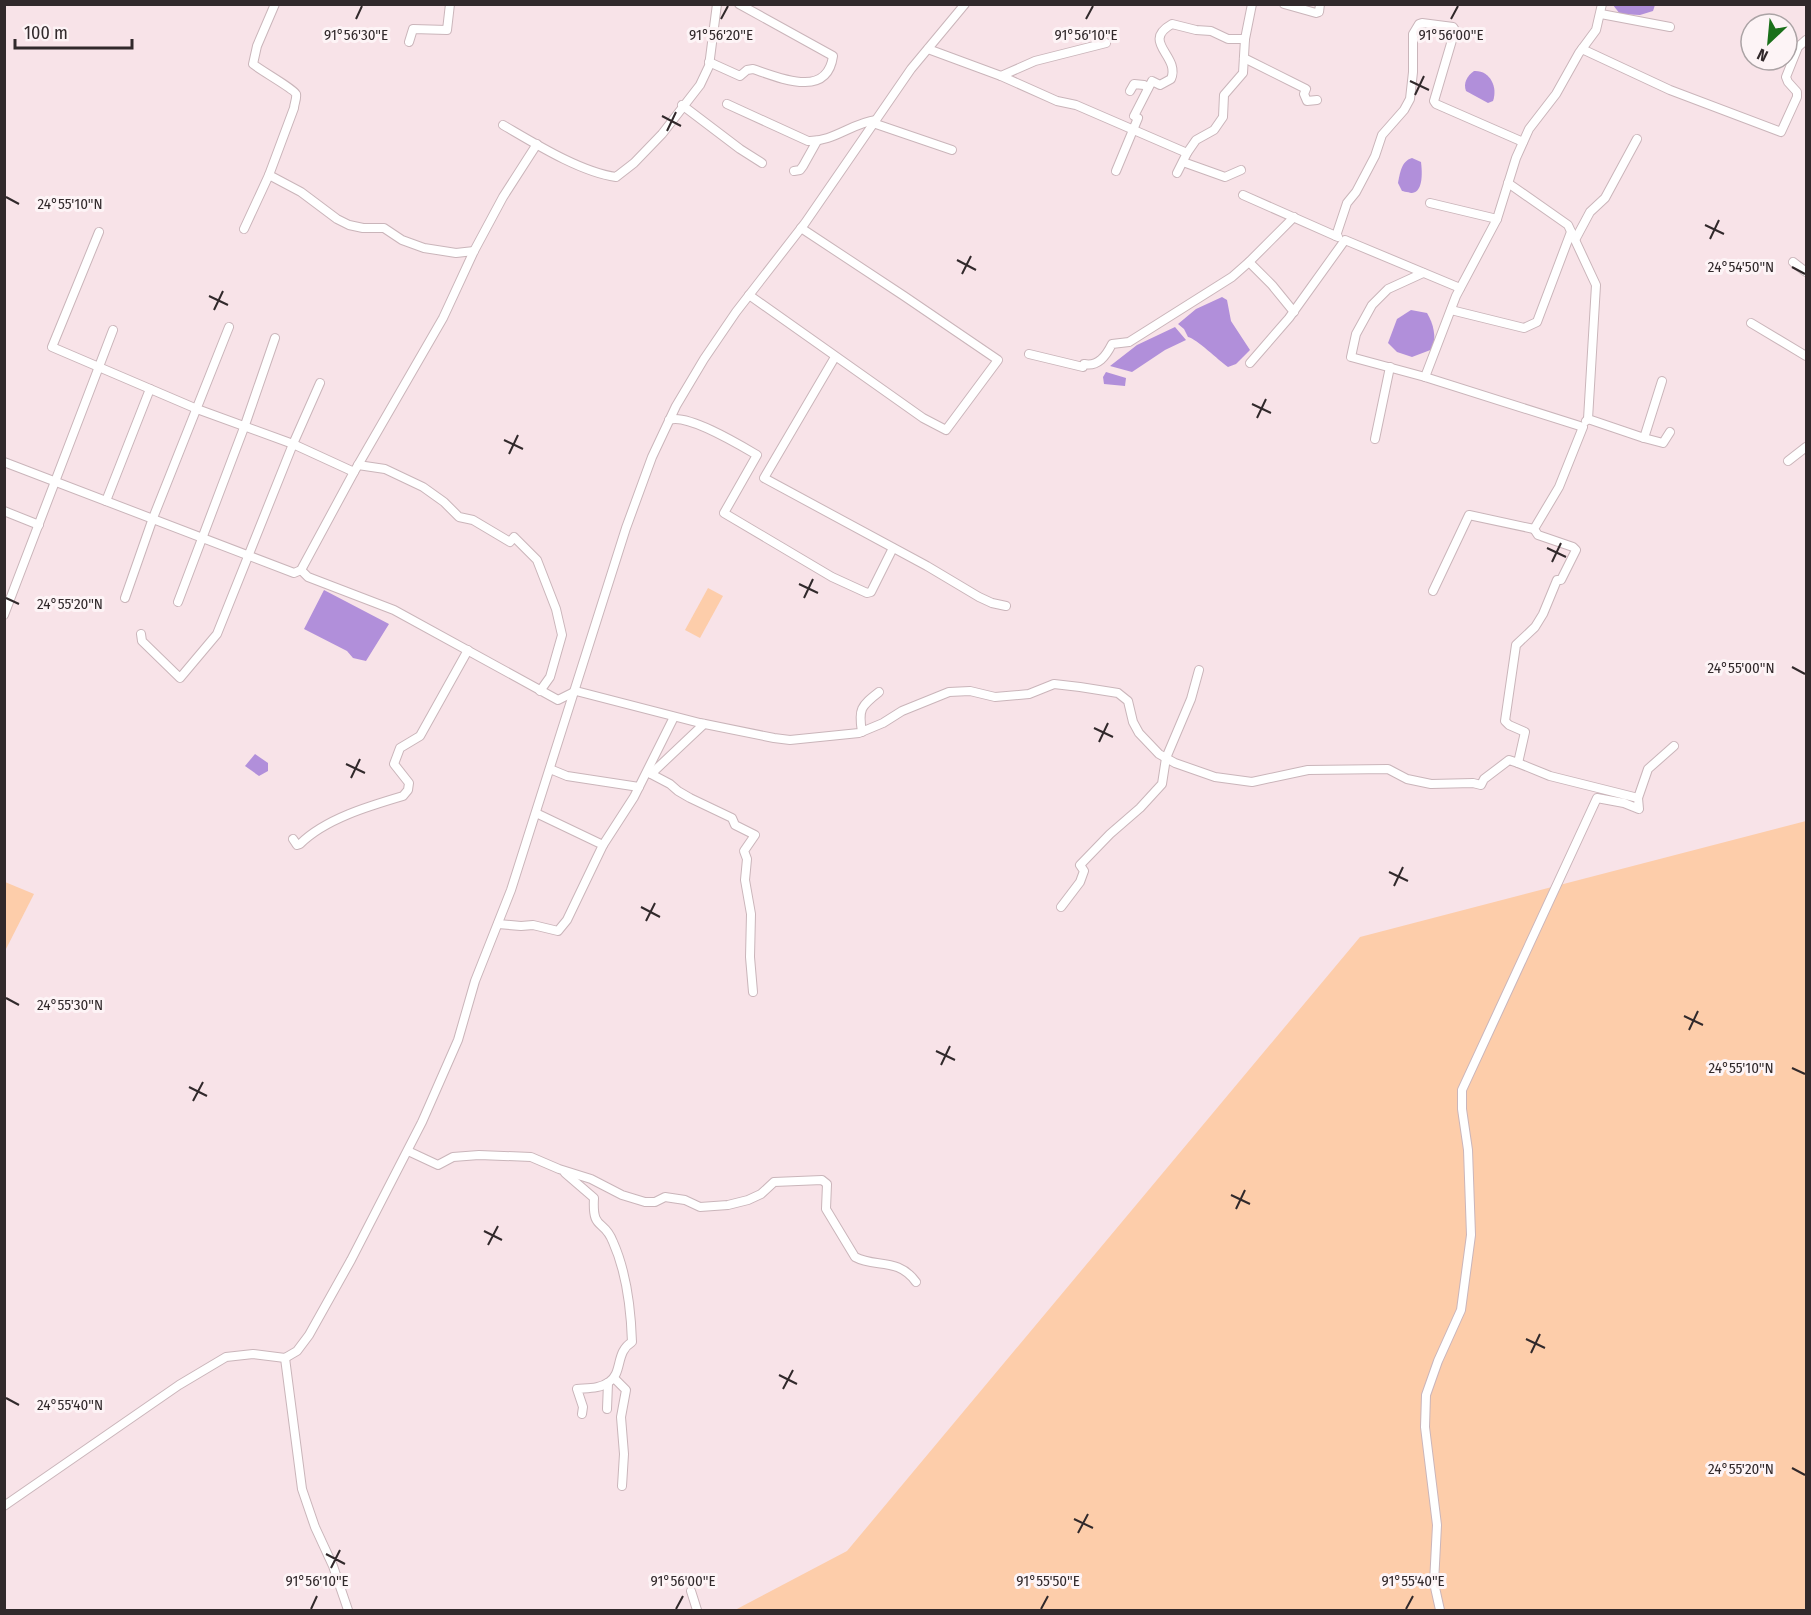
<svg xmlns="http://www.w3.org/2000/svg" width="1811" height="1615" font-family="'Fira Sans Condensed',sans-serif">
<rect width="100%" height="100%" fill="#f8e3e8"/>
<g fill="#fdcdaa">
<polygon points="708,588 723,596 700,638 685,630"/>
<polygon points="1806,821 1806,1610 735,1610 847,1551 1360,937"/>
<polygon points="5,882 34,894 5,951"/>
</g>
<g fill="#b18fda">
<polygon points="1613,5 1655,5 1653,11 1640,15 1620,14"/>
<path d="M1474,71C1490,70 1498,87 1493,101L1488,103L1466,91C1463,83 1467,76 1474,71Z"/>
<path d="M1412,158L1421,162C1422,170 1424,192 1412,193C1411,193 1402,191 1402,191L1398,183C1400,174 1401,161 1412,158Z"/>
<path d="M1222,297L1227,300L1231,321L1250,350L1236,364L1228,367C1218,360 1197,339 1188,337L1184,329L1178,324L1196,309Z"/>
<path d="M1411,310L1427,313C1434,325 1436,336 1433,349L1412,357L1397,352L1388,343L1397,319Z"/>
<polygon points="1175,327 1186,340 1165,350 1132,372 1110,366 1137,345"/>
<polygon points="1106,372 1126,378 1125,386 1104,384 1103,377"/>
<polygon points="324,590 389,624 366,661 353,658 347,651 304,629"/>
<polygon points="255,754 268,763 268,771 259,776 245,766"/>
</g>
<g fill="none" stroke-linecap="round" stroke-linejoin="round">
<defs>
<g id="minor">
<polyline points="1284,4 1316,13 1319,12 1320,4"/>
<polyline points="1601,14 1670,27"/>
<polyline points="409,42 413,29 447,30 450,4"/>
<polyline points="928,49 1001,76 1035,61 1106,43"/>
<polyline points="1582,49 1670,90 1781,132 1797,97 1797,92 1788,82 1786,77 1798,47 1806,40"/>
<polyline points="1244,58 1306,89 1304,94 1307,101 1317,100"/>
<path d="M709,62L740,76L747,70L753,69C780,78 827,99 833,56L739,4"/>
<polyline points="1001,76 1057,101 1076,105 1187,153"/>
<polyline points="1130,91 1134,84 1144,85 1148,88"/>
<path d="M727,104L808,141C833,142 852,123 876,120"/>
<polyline points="682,105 740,149 762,163"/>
<polyline points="873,123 952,150"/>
<path d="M503,125C534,143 580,172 616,177L634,163L662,134L700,85L709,66L717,4"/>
<polyline points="1183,162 1225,177 1241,170"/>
<polyline points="794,171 800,170 803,166 817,141"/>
<path d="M1116,171L1138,118L1134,116L1152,81L1160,85L1171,79C1181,56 1140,42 1172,24L1196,30L1211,31L1228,39H1245"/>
<polyline points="1177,173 1187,153 1196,140 1214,130 1223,117 1224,95 1243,73 1245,39 1252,4"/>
<polyline points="269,175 301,192 337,219 349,225 363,228 384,228 402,240 424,248 456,253 474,251"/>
<polyline points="1508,183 1568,225 1596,285 1588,419"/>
<polyline points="1243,195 1338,237"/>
<polyline points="1430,203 1497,219"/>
<path d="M244,229L269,175L294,108C294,104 297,99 296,94C294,89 260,70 253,64L257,46L275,4"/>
<polyline points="99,232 52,347 197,409 293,444 354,472"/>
<polyline points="1336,236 1347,203 1356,192 1375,156 1382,135 1404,110 1410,99 1413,72 1413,34 1419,24 1422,23 1453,27 1455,30 1434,101 1436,104 1523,142"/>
<polyline points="1575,240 1590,212 1605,198 1637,139"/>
<polyline points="1249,262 1272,285 1294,312"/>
<polyline points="1793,262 1806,272"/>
<polyline points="749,295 923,418 946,430 998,360 904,296 801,228"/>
<polyline points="1451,310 1524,328 1537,322 1571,232"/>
<polyline points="1751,323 1806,356"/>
<path d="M1029,354L1083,367L1084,364C1098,367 1106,356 1112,344L1129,342L1232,277L1249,262L1294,217"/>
<polyline points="835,357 764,478 927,566 979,597 992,603 1006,606"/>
<polyline points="1250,363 1289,318 1345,240 1460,288"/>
<polyline points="1425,377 1456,296 1497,219 1516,158 1529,129 1556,94 1579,53 1596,30 1602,4"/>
<path d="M669,420C687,413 740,445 757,455L724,513L832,577L867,593L871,592L893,548"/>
<polyline points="1586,421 1588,419 1644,438 1662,381"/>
<polyline points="1644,438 1663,443 1670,432"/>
<polyline points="1375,439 1390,367"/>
<polyline points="1788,461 1806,447"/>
<polyline points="4,462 294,573 301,570 354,472 443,318 474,251 503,197 537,144"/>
<polyline points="358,465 385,469 423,487 444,502 459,517 473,520 510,542 514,537 537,560 556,609 562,635 550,677 540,691"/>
<polyline points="106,501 150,389"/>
<polyline points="4,511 39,525"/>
<polyline points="301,570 308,577 394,610 558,700 576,691 700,723 774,738 790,740 859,733 883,723 902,711 949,692 970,691 995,697 1029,694 1054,684 1080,687 1118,693 1128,701 1133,722 1139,733 1159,754 1175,763 1215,777 1252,782 1308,770 1388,769 1407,779 1431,784 1473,783 1481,785 1484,779 1509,760 1518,763 1525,732 1509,725 1505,721 1516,645 1535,627 1543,614 1557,580 1561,580 1576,550 1573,547 1538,535 1534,529 1559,487 1583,427 1425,377 1351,357 1356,334 1372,305 1388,289 1423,273"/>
<polyline points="1433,591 1469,515 1534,529"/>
<polyline points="125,598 153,518 229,327"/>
<polyline points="178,602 245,425 275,338"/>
<polyline points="4,615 113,330"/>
<polyline points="141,634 142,641 180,678 217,634 293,444 320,383"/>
<path d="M862,732C858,709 861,706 879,692"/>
<polyline points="550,769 567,776 639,787"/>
<polyline points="649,773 651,774 704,724"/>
<polyline points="651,774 670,784 678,791 690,798 732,818 735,825 755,835 744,851 747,859 745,880 751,914 750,957 753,992"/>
<polyline points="1638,798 1648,769 1674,746"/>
<path d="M293,839L297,845L300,844C325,819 369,806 403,796L408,790L409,783L394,764L400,748L420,736L468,650"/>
<polyline points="603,845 634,797 674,717"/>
<polyline points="1061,907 1080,882 1084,871 1080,865 1110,834 1140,808 1162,784 1166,758 1191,699 1199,670"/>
<polyline points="498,924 521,926 533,925 558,931 567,920 603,845 536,813"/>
<path d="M408,1151L438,1165L453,1157L479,1155L531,1157L559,1169L591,1179L622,1195L645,1202H655L665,1197L685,1200L700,1207L728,1205L748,1200L761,1194L774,1182L822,1180L827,1184L826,1209L855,1257C875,1268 898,1257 916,1282"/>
<path d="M565,1173L594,1198C592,1232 604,1218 613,1242C626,1271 631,1311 632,1342C615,1352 623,1373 609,1382C600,1389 587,1388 577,1389L583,1407L582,1414"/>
<polyline points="285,1358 302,1489 315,1527 333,1566 348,1610"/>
<polyline points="614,1378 626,1390 621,1417 624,1454 622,1486"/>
<polyline points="607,1409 608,1383"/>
<polyline points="4,1506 179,1385 226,1357 253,1354 285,1358 297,1351 309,1335 351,1260 422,1122 458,1040 475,981 511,890 626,528 652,457 676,406 704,359 736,312 805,223 911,69 965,4"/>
<polyline points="691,1591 697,1610"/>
<polyline points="1440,1610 1434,1583 1437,1525 1425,1427 1426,1395 1438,1361 1461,1310 1471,1235 1468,1150 1462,1109 1462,1090 1597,798 1624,803 1639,809 1638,798 1550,776 1518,763"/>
</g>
</defs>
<use href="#minor" stroke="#cab5ba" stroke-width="10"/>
<use href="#minor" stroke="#fff" stroke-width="8"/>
</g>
<path fill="none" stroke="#31292b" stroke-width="2" d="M356,19L362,6M721,19L728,6M1086,19L1093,6M1451,19L1458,6M1410,81L1429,90M1415,95L1424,76M662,116L681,126M667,131L676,112M6,197L19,204M1705,225L1724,234M1710,239L1719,220M957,260L976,270M1792,267L1805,274M962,274L971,256M209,296L228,305M214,310L223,291M1252,404L1271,413M1257,418L1266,399M504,440L523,449M509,454L518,435M1547,548L1566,557M1552,562L1561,543M799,584L818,593M6,598L19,604M804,598L813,579M1792,667L1805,674M1094,728L1113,737M1099,742L1108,723M346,764L365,773M351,778L360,759M1389,872L1408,881M1394,886L1403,867M641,907L660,917M646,921L655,903M6,998L19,1005M1684,1016L1703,1025M1689,1030L1698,1011M936,1051L955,1060M941,1065L950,1046M1792,1068L1805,1074M189,1087L207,1096M193,1101L203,1082M1231,1195L1250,1204M1236,1209L1245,1190M484,1231L502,1240M488,1245L498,1226M1526,1339L1545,1348M1531,1353L1540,1334M779,1375L797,1384M783,1389L793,1370M6,1398L19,1405M1792,1468L1805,1475M1074,1519L1093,1528M1078,1533L1088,1514M326,1554L345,1564M331,1568L340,1550M311,1609L317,1596M676,1609L683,1596M1041,1609L1048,1596M1406,1609L1413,1596"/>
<g font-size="15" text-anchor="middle" fill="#31292b" stroke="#fdf4f6" stroke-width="6" stroke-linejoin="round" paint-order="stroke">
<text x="356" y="40">91°56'30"E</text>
<text x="721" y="40">91°56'20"E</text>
<text x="1086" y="40">91°56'10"E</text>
<text x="1451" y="40">91°56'00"E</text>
<text x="70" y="209">24°55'10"N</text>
<text x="1741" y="272">24°54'50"N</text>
<text x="70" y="609">24°55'20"N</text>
<text x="1741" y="673">24°55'00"N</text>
<text x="70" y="1010">24°55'30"N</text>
<text x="1741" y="1073">24°55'10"N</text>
<text x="70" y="1410">24°55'40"N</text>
<text x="1741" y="1474">24°55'20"N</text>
<text x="317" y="1586">91°56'10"E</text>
<text x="683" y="1586">91°56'00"E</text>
<text x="1048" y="1586">91°55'50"E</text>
<text x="1413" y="1586">91°55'40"E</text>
</g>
<rect width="1811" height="1615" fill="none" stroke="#31292b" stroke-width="12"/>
<g transform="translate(1769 42) rotate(206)"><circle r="28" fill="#fdf4f6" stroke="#aba3a5" stroke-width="1.5"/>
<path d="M0-4.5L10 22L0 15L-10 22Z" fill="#1a701a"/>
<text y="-9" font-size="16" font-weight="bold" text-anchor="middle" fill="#31292b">N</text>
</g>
<path d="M15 39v9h117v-9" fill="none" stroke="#31292b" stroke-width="3"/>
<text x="24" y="39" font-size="18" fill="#31292b" stroke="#fdf4f6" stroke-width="4.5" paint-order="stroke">100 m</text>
</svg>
